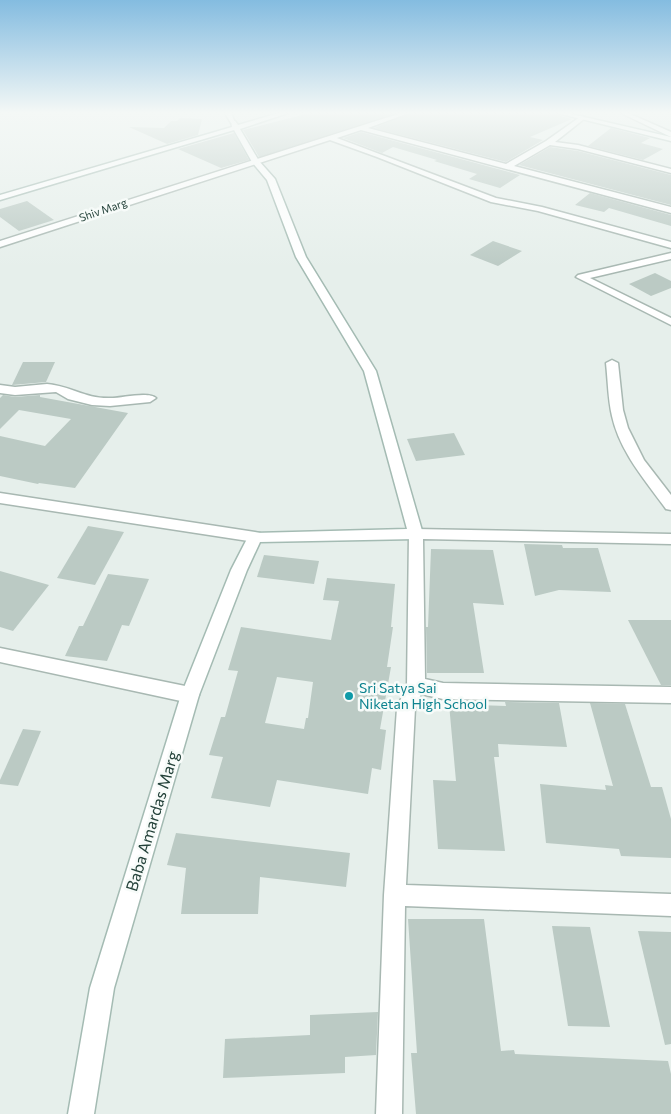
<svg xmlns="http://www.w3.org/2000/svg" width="671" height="1114" font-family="Commissioner,sans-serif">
<rect width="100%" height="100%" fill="#e6efeb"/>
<g fill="#bbcac4" fill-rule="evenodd">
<polygon points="310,113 396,113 259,157 243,130"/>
<polygon points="411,113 555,113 557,115 572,119 530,137 543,140 506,162 374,128"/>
<polygon points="180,118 202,119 198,135 167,144 129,127 164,128 171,121 177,121"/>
<polygon points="611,128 650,138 641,143 663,149 643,160 588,146"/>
<polygon points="361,132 520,175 500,188 469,179 477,174 434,161 437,160 393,147 382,153 343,138"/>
<polygon points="234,133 249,160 221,168 178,149"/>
<polygon points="550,147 578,151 671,175 671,205 519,165"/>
<polygon points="590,193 671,215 671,226 609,208 604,212 575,205"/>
<polygon points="27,201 54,220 19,231 0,217 0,209"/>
<polygon points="493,241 522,251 498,266 470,255"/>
<polygon points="655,273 671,281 671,288 651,296 629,284"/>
<polygon points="23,362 55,362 46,382 12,385"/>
<polygon points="3,395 15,397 40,395 40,397 128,413 75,488 39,483 38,484 0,476 0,436 45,446 71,419 19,410 0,429 0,398"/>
<polygon points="454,433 465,455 416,461 407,439"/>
<polygon points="88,526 124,532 95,585 57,578"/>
<polygon points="524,544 562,545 563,548 598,548 611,592 559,590 535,596"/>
<polygon points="431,549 493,550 504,605 473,603 484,673 427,673 426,627 428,627"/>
<polygon points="264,555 319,561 314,584 257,577"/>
<polygon points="0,571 49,585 13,631 0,627"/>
<polygon points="108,574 149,579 129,626 122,625 107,661 65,656 79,626 83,626"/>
<path d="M327,578L395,584L391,627H393L387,667H391L380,729L386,730L381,770L372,768L368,794L277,780L270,807L211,798L223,757L209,755L221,717H225L238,671L228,670L241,627L331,640L339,601L323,600ZM277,677L313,682L308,718H306L304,729L265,723Z"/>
<polygon points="628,620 671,620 671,685 661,685"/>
<polygon points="505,702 559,703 567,747 498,744 499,757 494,757 505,851 438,849 433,780 456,781 449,704 506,706"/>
<polygon points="590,703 625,704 651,787 662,787 671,819 671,858 621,856 619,849 546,843 540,784 606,790 605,785 613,786"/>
<polygon points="23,729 41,731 18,786 0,784 0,780"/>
<polygon points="176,833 350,853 346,887 260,877 258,914 181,914 186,868 167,865"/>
<polygon points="408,919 484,919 501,1051 514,1050 515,1054 668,1061 671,1074 671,1114 416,1114 411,1053 417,1053"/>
<polygon points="552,926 590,927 610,1027 568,1026"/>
<polygon points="638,931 671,932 671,1044 665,1045"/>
<polygon points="378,1012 376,1055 345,1057 345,1073 223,1078 225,1039 310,1035 310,1015"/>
</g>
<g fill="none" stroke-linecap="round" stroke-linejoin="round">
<defs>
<g id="street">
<polygon points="225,113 231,113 235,123 231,123"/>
<polygon points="401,113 409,113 368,128 506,164 546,141 580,117 584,117 584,119 555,142 578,145 671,169 671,173 578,149 550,145 514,166 671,207 671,213 361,130 337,138 496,198 542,207 671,242 671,248 538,211 491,202 377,157 330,140 0,247 0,241"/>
<polygon points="621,113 628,113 671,132 671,137"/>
<polygon points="671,253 671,259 590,278 671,318 671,325 576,277 578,275"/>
<path d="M612,360L618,363L623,410L628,428L644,460L671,495V510L666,509C645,480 620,452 612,416C608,399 608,381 606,363Z"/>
<path d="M47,384C71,386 85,399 111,398C121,398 149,391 156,398L150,402L110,406L92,405L68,399L56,392L15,395L0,393V385L15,387Z"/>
<polygon points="0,493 255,532 260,533 262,537 260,541 255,542 0,503"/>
<polygon points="416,529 671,534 671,544 423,539 425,679 443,683 671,687 671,703 443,699 421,694 415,708 406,885 671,894 671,916 405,906 402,1114 376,1114 384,895 397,708 407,685 409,534 411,530"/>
<polygon points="0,648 190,687 196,690 199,695 196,700 190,703 0,662"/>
</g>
<g id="secondary">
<polygon points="279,113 288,113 240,129 259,161 275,179 306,257 376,371 423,534 421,538 416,539 260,542 247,570 199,695 114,988 94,1114 68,1114 90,988 181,695 231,570 250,533 407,529 364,371 296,257 267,180 252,162 234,130 0,200 0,195 232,127 231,121 235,121 238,125"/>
<polygon points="557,113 567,113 671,137 671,141"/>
</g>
</defs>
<use href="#street" stroke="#a8b8b2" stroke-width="3"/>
<use href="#secondary" stroke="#a4bbb3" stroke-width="3"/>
<use href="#street" fill="#fff" fill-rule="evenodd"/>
<use href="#secondary" fill="#fff" fill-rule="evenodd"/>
</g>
<linearGradient id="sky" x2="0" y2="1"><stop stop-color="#84bce0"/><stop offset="0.42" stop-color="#f4f8f6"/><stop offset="1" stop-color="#f4f8f6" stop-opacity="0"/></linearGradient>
<rect width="671" height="268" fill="url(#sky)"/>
<circle fill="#0f9aa8" stroke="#f7fbf9" stroke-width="2" cx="349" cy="696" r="5"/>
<g text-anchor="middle" stroke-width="5" stroke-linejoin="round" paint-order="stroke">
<g font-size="11" fill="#24423a" stroke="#f7fbf9">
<text transform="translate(103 210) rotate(-19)" y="4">Shiv Marg</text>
</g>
<g font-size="14" fill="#0d838f" stroke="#f7fbf9" text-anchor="start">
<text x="359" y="693">Sri Satya Sai<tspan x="359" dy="16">Niketan High School</tspan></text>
</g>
<g font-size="16" fill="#24423a" stroke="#f7fbf9">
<text transform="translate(152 821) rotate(-73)" y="6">Baba Amardas Marg</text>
</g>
</g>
</svg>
